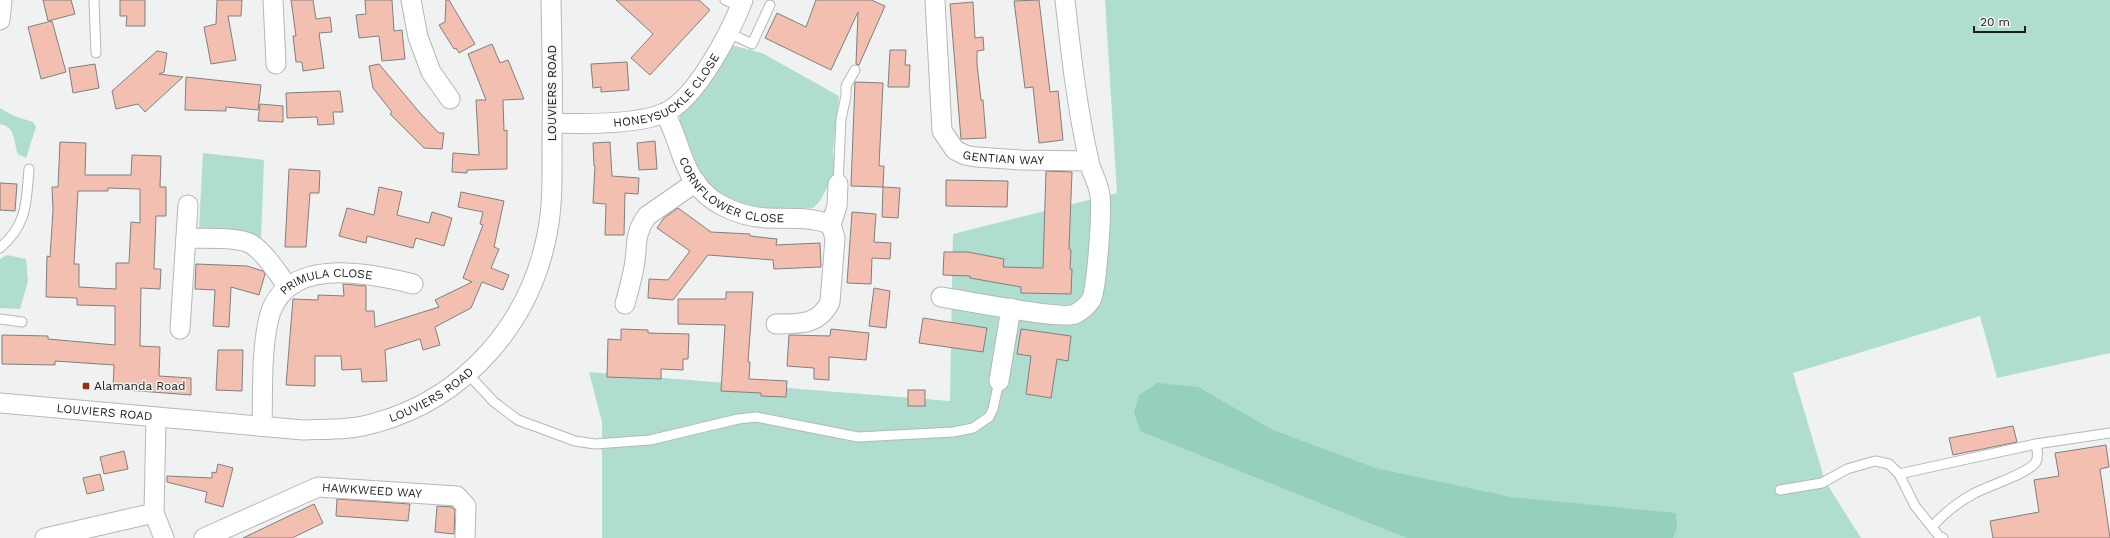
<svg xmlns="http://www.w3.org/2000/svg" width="2110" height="538" font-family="'Work Sans',sans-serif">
<rect width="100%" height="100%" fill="#eff2f1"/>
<g fill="#afddcf">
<polygon points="1105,0 2110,0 2110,353 1997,378 1980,316 1793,373 1825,481 1861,538 602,538 602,422 589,372 950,401 953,234 1117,193"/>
<polygon points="731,45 762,53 839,96 833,151 835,172 820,201 813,208 782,210 758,208 718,194 694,166 680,122 680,115 713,74"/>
<path d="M0,108L14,116L33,122L36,127L26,158L18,154C13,140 16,127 0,124Z"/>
<polygon points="203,153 264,160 261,241 199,229"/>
<polygon points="7,255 26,259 28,281 20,309 0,308 0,259"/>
</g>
<polygon fill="#95cfbd" points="1157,383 1198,387 1273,430 1375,468 1511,497 1676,513 1677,527 1673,538 1407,538 1140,431 1134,412 1139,395"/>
<g fill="#f3bfb0" stroke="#827f7e" fill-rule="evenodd">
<polygon points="43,0 71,0 75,14 48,21"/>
<polygon points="120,0 145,0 145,26 126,26 127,16 120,16"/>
<polygon points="217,0 242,0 241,16 228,16 236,60 211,64 204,27 216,24"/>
<polygon points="291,0 313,0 316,19 330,17 332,32 319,33 324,68 303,71 302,62 296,62 293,36 296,36"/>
<polygon points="365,0 392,0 394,31 402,30 405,59 382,61 379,36 359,38 356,15 366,14"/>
<polygon points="446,0 449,0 475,44 459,53 456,48 454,49 439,25 445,22"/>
<polygon points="616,0 699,0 710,10 650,75 631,58 653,34"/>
<polygon points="816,0 871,0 885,6 859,65 856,64 858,12 831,70 765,38 777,13 806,27"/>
<polygon points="1039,0 1050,92 1058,91 1063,140 1039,143 1033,87 1025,88 1014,1"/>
<polygon points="973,2 975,38 983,37 984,50 977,51 977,64 981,100 983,100 986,138 961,139 950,4"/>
<polygon points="52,21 66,72 41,79 28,27"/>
<polygon points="492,44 500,63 508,60 524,99 503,100 504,131 507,130 507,169 467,170 467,173 452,172 453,153 479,155 476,100 486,100 468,54"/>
<polygon points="890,50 906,50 905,65 910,65 909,87 888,87"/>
<polygon points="157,51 167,53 164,72 159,74 183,77 145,112 138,104 116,109 112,91"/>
<polygon points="627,62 629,90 601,92 601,87 593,88 591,64"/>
<polygon points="95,64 99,88 73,93 69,68"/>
<polygon points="379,64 420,113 439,133 444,133 442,149 424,148 390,114 392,112 373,88 369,66"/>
<polygon points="186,77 261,85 258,110 226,107 226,111 185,110"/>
<polygon points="855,82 883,83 879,166 884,166 883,187 851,186"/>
<polygon points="340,91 343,112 333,112 334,124 318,125 317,117 287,118 286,93"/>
<polygon points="260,104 283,106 283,122 258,121"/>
<polygon points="655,141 657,169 639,170 637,143"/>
<path d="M60,142L86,143L85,175H131L132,155L161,156L160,187H166V216H156L154,269H161L160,289L141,288L140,346L160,347L159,376L191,378V395L113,389L114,365L55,361V365L2,364V335L48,336V339L115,345V306L77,305V298L46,297L47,256L50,257L53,210L52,187H58ZM108,188L140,189V223L131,222L129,263H116V289L79,287V264H74L78,191H108Z"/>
<polygon points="610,142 612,176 639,178 638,194 625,193 624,235 605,235 606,204 593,203 595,166 594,166 593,143"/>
<polygon points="289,169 320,171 319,193 310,193 306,247 285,247"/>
<polygon points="1046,171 1072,172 1069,249 1071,250 1070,269 1072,269 1071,294 1021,293 1021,287 970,278 970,276 943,275 944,252 968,252 1004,259 1003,267 1043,268"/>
<polygon points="946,180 1008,181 1007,207 946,206"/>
<polygon points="0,183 17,184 15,211 0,210"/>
<polygon points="379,187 402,192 397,215 429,223 432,212 452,218 444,246 416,238 413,248 367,236 366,243 339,236 347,208 374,215"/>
<polygon points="883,187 900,188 898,218 882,217"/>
<polygon points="461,192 504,201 494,247 499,249 491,268 509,275 503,290 482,282 471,308 435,327 440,345 423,350 420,339 385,350 387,381 362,382 361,369 342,370 341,356 315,356 315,386 286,385 293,299 318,300 318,295 344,296 343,284 366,286 366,311 374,311 375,327 439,307 435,300 472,282 463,278 483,225 480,224 483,212 458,207"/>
<polygon points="678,208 711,232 750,234 750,236 777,239 776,245 820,243 821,267 774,269 773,260 708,255 673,300 648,298 649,279 668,280 690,251 657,228 664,218"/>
<polygon points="852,212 876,214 874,242 891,243 890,259 872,258 871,284 847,283"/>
<polygon points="196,264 247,266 263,271 265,274 259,295 231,287 229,327 213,326 215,290 195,289"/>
<polygon points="874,288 890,291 886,328 869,326"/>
<polygon points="726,292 753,292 748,362 750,362 749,379 787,381 786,397 761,396 761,393 721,391 725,325 678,324 678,299 726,299"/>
<polygon points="923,318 987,328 983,352 919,343"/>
<polygon points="621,329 648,330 648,333 689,334 688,359 683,359 683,370 661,369 661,379 607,377 608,339 621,340"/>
<polygon points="831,329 869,333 866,360 829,357 829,380 814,379 814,368 787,366 789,335 830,336"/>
<polygon points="1021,329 1071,336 1068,361 1057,359 1051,398 1026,394 1031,356 1017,354"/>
<polygon points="218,350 243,350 242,391 216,390"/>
<rect x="908" y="390" width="17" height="16"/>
<polygon points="2013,426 2017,442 1953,455 1949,438"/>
<polygon points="2106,445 2109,467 2100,469 2110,538 1993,538 1990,521 2039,512 2034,480 2059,476 2055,453"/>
<polygon points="124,451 128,469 104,474 100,457"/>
<polygon points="218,464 233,468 223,507 205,502 207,492 167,482 167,476 212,478 212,472 216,473"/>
<polygon points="100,474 104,490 87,494 83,478"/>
<polygon points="337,499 410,504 408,521 336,516"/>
<polygon points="314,504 323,523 292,538 243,538"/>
<polygon points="437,506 452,507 455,510 454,534 435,532"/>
</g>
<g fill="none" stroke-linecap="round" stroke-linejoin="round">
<defs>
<g id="service">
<polyline points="94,0 96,53"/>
<polyline points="725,0 741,7"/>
<polyline points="727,32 752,44 770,5"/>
<polyline points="838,184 841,119 846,96 846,86 855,70"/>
<path d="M0,248C28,223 26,203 29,169"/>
<polyline points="0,319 22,322"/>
<polyline points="468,374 494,402 518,420 575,441 595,444 650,440 738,419 756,417 858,437 953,432 973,428 989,417 993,409 999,381"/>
<polyline points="2036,444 2110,433"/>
<polyline points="1780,490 1822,483 1847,469 1875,461 1889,464 1899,474"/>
<path d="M1932,527C1944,513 1957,503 1973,494C1987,486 2028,474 2036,462C2039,456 2037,450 2036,444L1899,474L1915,506L1939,536L1943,538"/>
</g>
<g id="minor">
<polyline points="273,0 276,64"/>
<polyline points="411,0 418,37 431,72 450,99"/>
<path id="s1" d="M935,0L942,131L955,150L965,155L976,157L1021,160L1089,161"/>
<polyline points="0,20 2,0"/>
<path id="s2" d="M665,113C675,131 679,151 688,170C702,201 735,216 767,218C787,219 812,216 831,225"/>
<path id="s3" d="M552,123C582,124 637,125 664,113C696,100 731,31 743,0"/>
<path d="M186,238C202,239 238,236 251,244C264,251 279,275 288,287"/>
<path d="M941,297C962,300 1062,320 1075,314C1081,311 1087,306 1091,300C1097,291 1102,209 1100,196C1099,183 1091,173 1089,161C1077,108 1071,54 1065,0"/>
<path d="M625,304C628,292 632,279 634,267C638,247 633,235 647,216L696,182"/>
<path d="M776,324C799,324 819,325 830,302L835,238L831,225L837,206L838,184"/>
<polyline points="180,329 188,205"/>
<polyline points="999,381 1011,308"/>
<path id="s4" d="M0,403L303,430C327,429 352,430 375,423C466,398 532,322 548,229C553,201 552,171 552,142C553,95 552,47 551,0"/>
<polyline points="156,418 154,513 164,538"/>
<path id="s5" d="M262,426C263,392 261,356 268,322C281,255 365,272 413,284"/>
<polyline points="45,538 154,513"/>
<path id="s6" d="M204,538L318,487L457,496L466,506L465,538"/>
</g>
</defs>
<use href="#service" stroke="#b4b8b7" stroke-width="11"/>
<use href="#minor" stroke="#b4b8b7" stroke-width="21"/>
<use href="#service" stroke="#fff" stroke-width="9"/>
<use href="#minor" stroke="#fff" stroke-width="19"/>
</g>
<rect fill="#962f0d" stroke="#eff2f1" stroke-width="1.5" x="82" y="382" width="8" height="8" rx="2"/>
<g text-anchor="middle" stroke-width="3" stroke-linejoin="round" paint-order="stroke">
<g font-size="12" fill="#1b1d1c" stroke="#eff2f1">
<text dy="4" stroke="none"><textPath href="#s3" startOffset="127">HONEYSUCKLE CLOSE</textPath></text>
<text transform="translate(552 93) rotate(-90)" y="4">LOUVIERS ROAD</text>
<text dy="4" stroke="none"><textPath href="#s1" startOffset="204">GENTIAN WAY</textPath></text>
<text dy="4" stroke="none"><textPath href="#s2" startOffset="112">CORNFLOWER CLOSE</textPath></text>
<text dy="4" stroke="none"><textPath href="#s5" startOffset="185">PRIMULA CLOSE</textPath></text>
<text dy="4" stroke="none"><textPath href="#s4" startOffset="440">LOUVIERS ROAD</textPath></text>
<text dy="4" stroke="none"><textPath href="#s4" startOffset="105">LOUVIERS ROAD</textPath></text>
<text dy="4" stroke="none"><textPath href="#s6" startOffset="179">HAWKWEED WAY</textPath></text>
</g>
<g font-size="12" fill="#1b1d1c" stroke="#eff2f1" text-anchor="start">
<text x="94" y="390">Alamanda Road</text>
</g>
</g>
<path d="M1974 26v6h51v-6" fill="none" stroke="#1b1d1c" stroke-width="2"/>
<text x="1980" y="26" font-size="12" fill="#1b1d1c" stroke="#eff2f1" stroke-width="3" paint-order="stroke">20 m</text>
</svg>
